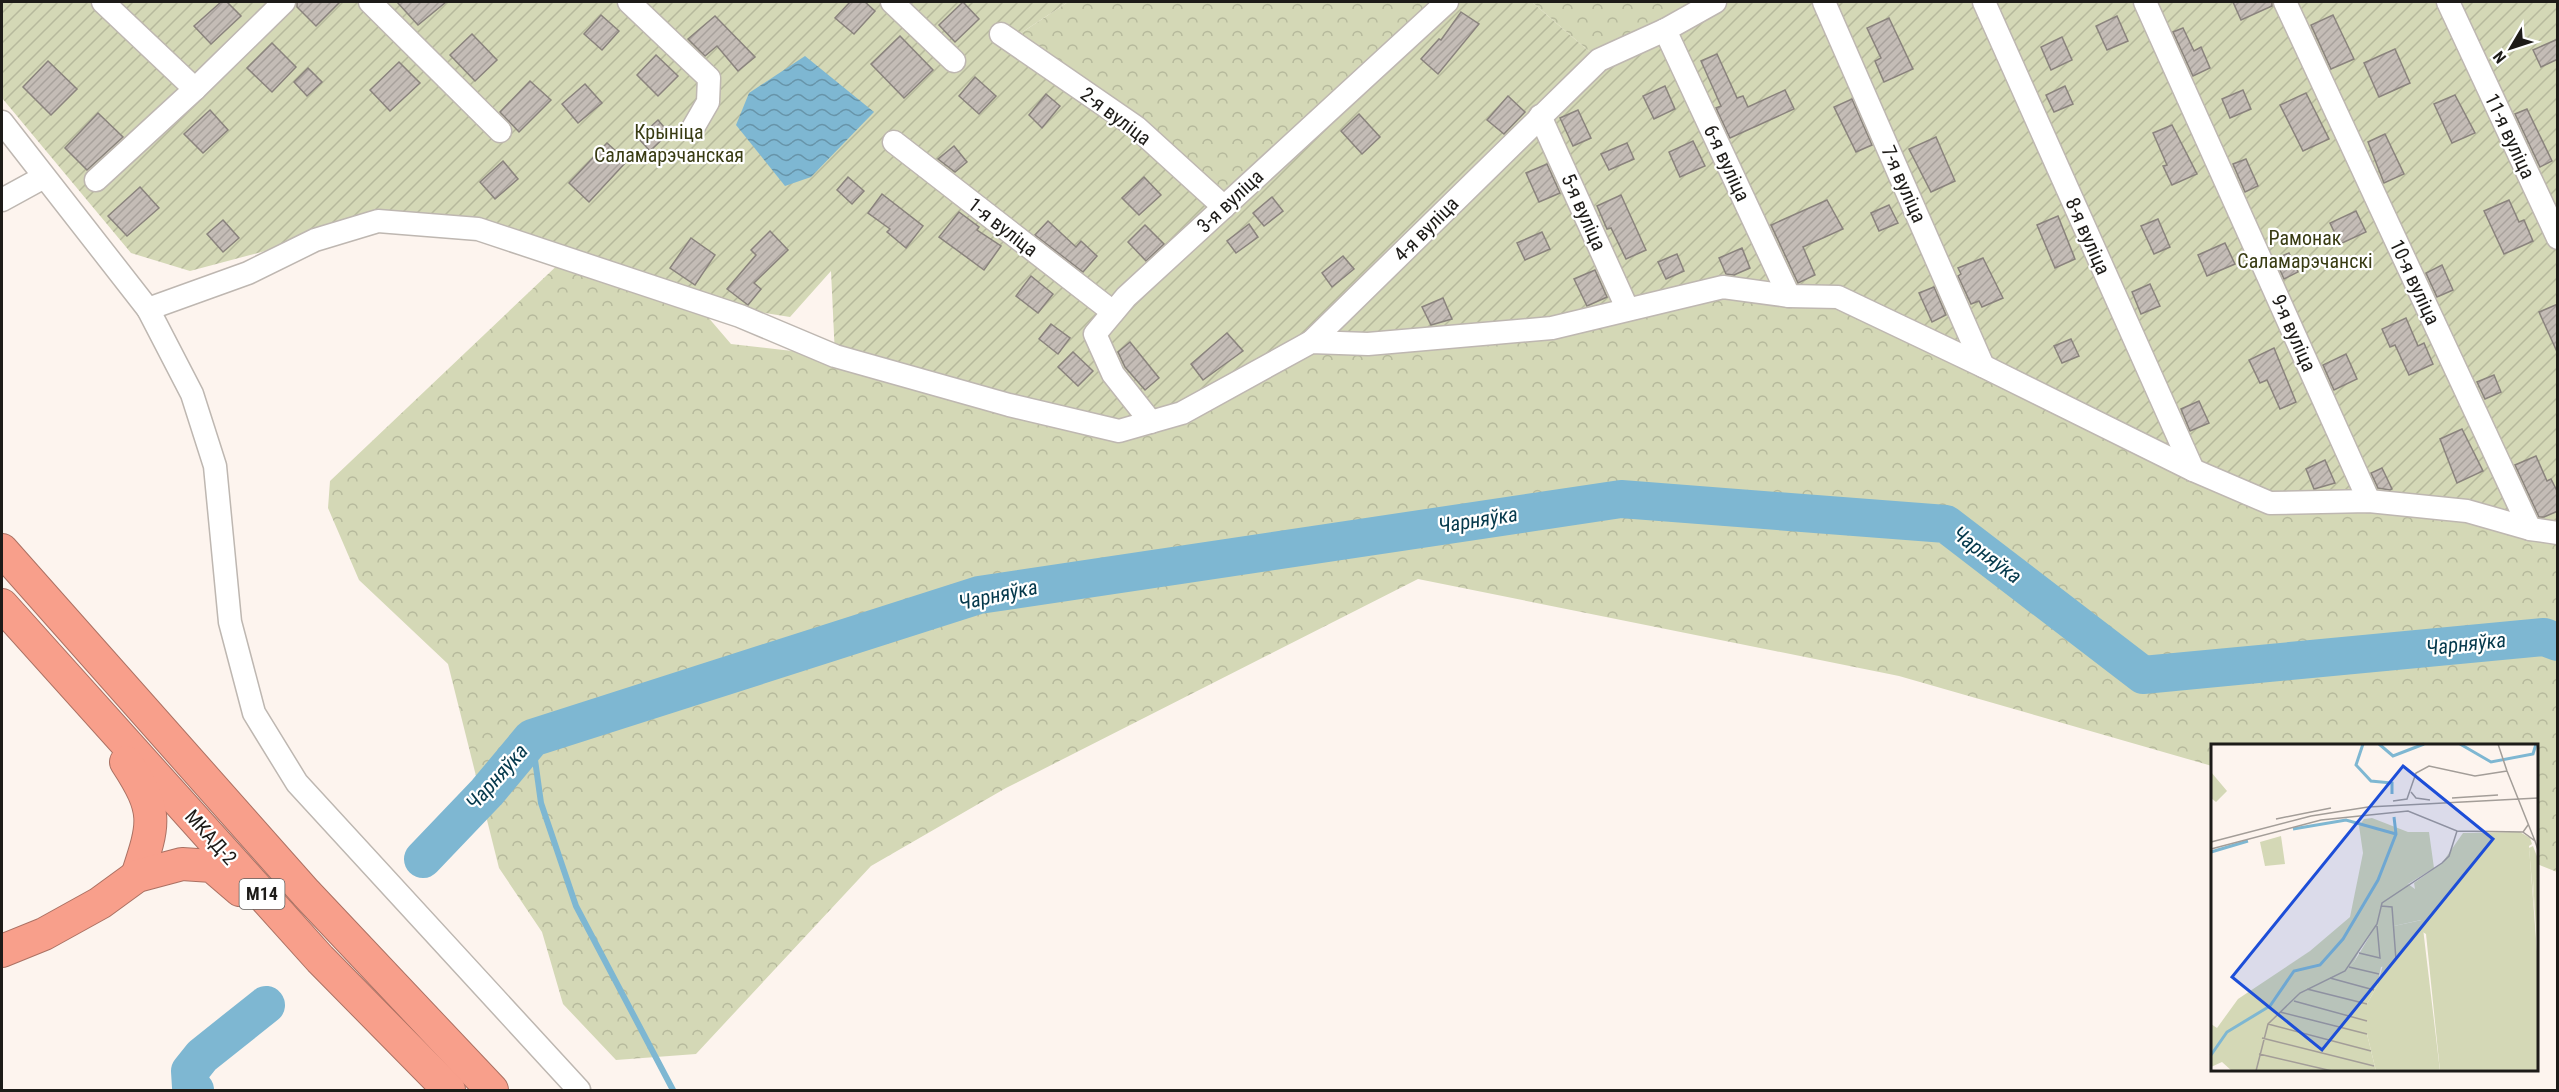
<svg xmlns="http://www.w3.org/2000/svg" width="2559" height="1092" font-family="'Roboto Condensed',sans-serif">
<defs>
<pattern id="forest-crowns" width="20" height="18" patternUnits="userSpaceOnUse" patternTransform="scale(1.5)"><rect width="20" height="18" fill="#d4d8b6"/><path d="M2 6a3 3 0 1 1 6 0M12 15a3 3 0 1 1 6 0" fill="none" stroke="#b6b99c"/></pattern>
<pattern id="garden-furrows" width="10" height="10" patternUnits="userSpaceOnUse" patternTransform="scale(1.5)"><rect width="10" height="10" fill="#d4d8b6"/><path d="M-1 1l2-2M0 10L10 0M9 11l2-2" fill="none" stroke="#b6b99c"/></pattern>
<pattern id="water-waves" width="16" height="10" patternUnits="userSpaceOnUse" patternTransform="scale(1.5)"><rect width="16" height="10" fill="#7eb7d2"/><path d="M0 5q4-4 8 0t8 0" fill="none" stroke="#6794a9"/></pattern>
<pattern id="building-hatch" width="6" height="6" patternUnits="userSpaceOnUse" patternTransform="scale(1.5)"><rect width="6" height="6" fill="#c4bcb6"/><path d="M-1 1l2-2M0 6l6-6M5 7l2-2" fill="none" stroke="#a8a19c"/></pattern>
</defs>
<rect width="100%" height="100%" fill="#fdf4ee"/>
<g fill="url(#forest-crowns)">
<polygon points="1068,2 1435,2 1224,206 1015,37"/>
<polygon points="1532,2 1715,2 1599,60"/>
<polygon points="565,258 695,302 731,344 835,356 1311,342 1723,287 1838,297 2369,501 2557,533 2557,872 2537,864 2536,746 2212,746 2212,766 1899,676 1418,579 1006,788 871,866 696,1054 616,1060 563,1004 542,932 499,868 448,664 359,580 328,508 330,481"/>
</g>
<polygon fill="url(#garden-furrows)" points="2,2 1068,2 1015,37 1224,206 1435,2 1532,2 1599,60 1715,2 2557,2 2557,533 2467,511 2270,503 1838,297 1723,287 1552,328 1311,342 1119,431 835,356 831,271 790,317 695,302 478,229 378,221 190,271 131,253 2,98"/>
<polygon fill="url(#water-waves)" points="805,56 874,112 811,177 785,186 736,125 749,93"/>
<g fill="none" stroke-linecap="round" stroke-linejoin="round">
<polyline stroke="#7eb7d2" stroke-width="6" points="532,738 541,803 576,906 673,1090"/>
<g stroke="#7eb7d2" stroke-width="38">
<polyline points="423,859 487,792 532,738 979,595 1621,499 1946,524 2143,675 2544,637 2558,642"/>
<polyline points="195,1090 191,1087 190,1071 202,1056 266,1005"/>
</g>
</g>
<g fill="url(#building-hatch)" stroke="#8a837d" stroke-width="1.5">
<polygon points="221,2 227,2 241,16 211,44 194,26"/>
<polygon points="297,2 340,2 316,26 297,7"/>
<polygon points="397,2 446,2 418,25"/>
<polygon points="850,2 865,2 875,11 854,34 835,18"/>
<polygon points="963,2 979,19 955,42 939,25"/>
<polygon points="2233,2 2272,2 2272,6 2241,20"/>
<polygon points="1461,12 1479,24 1438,74 1421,59 1439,39 1441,40"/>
<polygon points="601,15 619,31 602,50 584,34"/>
<polygon points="2333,15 2354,59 2331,69 2311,25"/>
<polygon points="715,16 755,57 738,71 717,46 705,56 688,39"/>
<polygon points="2117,16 2128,41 2107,50 2096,26"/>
<polygon points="1889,18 1913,69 1884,82 1875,61 1881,58 1867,28"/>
<polygon points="2183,28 2194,51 2201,47 2210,68 2193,76 2173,32"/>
<polygon points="472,34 497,60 475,81 450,55"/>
<polygon points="900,36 933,70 904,98 871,64"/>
<polygon points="2062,37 2072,60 2051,70 2041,47"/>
<polygon points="2558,39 2558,59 2541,67 2533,50"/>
<polygon points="272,43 296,67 272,92 247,68"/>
<polygon points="2395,49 2410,83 2379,97 2364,63"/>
<polygon points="1717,54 1737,98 1743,96 1748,107 1785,90 1794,109 1730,138 1716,108 1721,106 1701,61"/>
<polygon points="656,55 678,76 658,96 637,75"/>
<polygon points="48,61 77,89 51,115 23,87"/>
<polygon points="399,62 420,83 390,111 370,90"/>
<polygon points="308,68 322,82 307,96 294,82"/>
<polygon points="975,77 996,96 979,114 959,96"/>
<polygon points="530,81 551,100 519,132 500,112"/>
<polygon points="585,84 602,103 578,123 562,104"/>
<polygon points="1665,86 1675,109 1654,119 1643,96"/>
<polygon points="2065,86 2073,104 2054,112 2046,95"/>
<polygon points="2243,90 2251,109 2230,118 2222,99"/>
<polygon points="2306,93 2329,139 2303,151 2280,105"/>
<polygon points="1046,94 1060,106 1042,128 1029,115"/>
<polygon points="2455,95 2475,133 2452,143 2434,104"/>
<polygon points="1508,96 1525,112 1504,134 1487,120"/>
<polygon points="1852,99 1872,145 1856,152 1834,107"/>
<polygon points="2527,109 2552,161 2540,167 2515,114"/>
<polygon points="210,110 228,130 203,153 184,134"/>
<polygon points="1578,110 1591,138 1573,146 1560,118"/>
<polygon points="98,113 123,137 87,170 65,148"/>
<polygon points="1359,114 1380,137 1362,154 1341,131"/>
<polygon points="658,120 669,133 650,151 638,138"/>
<polygon points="2172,125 2197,174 2172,185 2163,166 2167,165 2153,133"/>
<polygon points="2385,134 2404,174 2384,183 2368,142"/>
<polygon points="1936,137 1955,181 1931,192 1909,149"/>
<polygon points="1693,141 1705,166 1680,177 1669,152"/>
<polygon points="607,143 627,161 589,202 569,183"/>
<polygon points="1627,143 1634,159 1609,170 1601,154"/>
<polygon points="954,146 967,162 955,172 938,159"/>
<polygon points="2246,159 2258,186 2245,192 2233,164"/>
<polygon points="503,161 518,179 495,199 480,182"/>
<polygon points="1547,164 1560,193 1539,202 1526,173"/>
<polygon points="848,177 864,191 852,204 837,190"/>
<polygon points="1144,177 1161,195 1139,215 1122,198"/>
<polygon points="140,187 159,208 127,236 108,216"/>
<polygon points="882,194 923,226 906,248 887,232 890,229 868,213"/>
<polygon points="1621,195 1646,250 1626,259 1611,228 1607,229 1597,206"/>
<polygon points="1272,197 1283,211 1264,226 1253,213"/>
<polygon points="1827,200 1843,229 1803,247 1815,275 1798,283 1771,225"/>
<polygon points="2509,200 2519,222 2524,220 2533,241 2504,254 2484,211"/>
<polygon points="1889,205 1898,223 1879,231 1871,213"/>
<polygon points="2356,211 2366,232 2340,244 2330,223"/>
<polygon points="959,212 979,227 977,230 1001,246 984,270 939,237"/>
<polygon points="2058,216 2075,259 2055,268 2037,225"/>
<polygon points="2158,219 2170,247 2154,254 2141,226"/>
<polygon points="223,220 239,238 223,252 207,234"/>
<polygon points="1048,221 1076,247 1081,241 1097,256 1083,272 1035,235"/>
<polygon points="1249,224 1258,237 1236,253 1227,241"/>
<polygon points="1145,225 1164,244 1146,261 1128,242"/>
<polygon points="770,231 788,250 754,283 761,289 748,305 727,289 756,255 751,250"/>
<polygon points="1542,232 1550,249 1525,260 1517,243"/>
<polygon points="691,238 715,255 695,285 670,268"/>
<polygon points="2225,243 2235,264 2207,276 2198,255"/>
<polygon points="1742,248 1750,268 1734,275 1726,274 1719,258"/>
<polygon points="2289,253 2298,272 2284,279 2275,259"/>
<polygon points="1677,254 1684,271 1666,279 1658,262"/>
<polygon points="1343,256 1354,269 1332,287 1322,273"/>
<polygon points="1983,258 2003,298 1982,307 1979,301 1971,304 1958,276 1961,274 1958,268"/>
<polygon points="2442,265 2453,290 2437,297 2426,273"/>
<polygon points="1595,270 1607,297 1587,306 1574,279"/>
<polygon points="1031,276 1053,294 1038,313 1016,296"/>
<polygon points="2150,284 2160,306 2141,314 2132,292"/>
<polygon points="1934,287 1946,315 1932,322 1919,293"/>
<polygon points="1443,298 1452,319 1431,325 1422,307"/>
<polygon points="2558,304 2558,354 2539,312"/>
<polygon points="2406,318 2418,346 2424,343 2433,364 2409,375 2395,345 2390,347 2382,329"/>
<polygon points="1051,324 1070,338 1058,354 1039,339"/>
<polygon points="1227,333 1243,351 1203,380 1191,364"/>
<polygon points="2071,339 2079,356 2062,363 2054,346"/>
<polygon points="1130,342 1159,378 1145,390 1125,367 1118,352"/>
<polygon points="2274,348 2296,402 2280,409 2267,380 2260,383 2249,360"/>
<polygon points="1073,352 1093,371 1078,386 1058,367"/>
<polygon points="2346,354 2357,379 2334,390 2323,365"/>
<polygon points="2494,375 2501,392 2485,399 2477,382"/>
<polygon points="2199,401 2209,423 2190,431 2181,409"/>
<polygon points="2462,429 2483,471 2457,483 2440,439"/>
<polygon points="2536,456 2547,481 2551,479 2558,493 2558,511 2544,517 2539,517 2515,465"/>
<polygon points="2325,460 2335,483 2314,489 2306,469"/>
<polygon points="2382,468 2392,489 2390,490 2378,488 2371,473"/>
</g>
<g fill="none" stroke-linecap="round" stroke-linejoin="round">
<defs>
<g id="minor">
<polyline points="103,2 195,89"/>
<polyline points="370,2 500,131"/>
<polyline points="629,2 709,78 708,102 693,128"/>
<polyline points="892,2 954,61"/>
<polyline points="1824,2 1983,366"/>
<polyline points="1984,2 2193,470"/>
<polyline points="2145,2 2369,501"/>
<polyline points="2285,2 2530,529"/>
<polyline points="2448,2 2558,238"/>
<polyline points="1665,30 1789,296"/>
<polyline points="1001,34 1136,127 1224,207"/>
<polyline points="1540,116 1627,308"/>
<polyline points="2,122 148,309 192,394 215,466 230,622 254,713 297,783 579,1090"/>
<polyline points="894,142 1113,312"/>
<polyline points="96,180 195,89 284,2"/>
<polyline points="2,200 44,177"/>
<polyline points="148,309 248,273 315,240 378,221 478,229 740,316 835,356 1009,405 1119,431 1182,413 1311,342 1368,344 1552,328 1723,287 1789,296 1838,297 1983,366 2193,470 2270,503 2369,501 2467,511 2530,529 2558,533"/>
<polyline points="1311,342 1599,60 1665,30 1715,2"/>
<polyline points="1151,422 1113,374 1095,334 1126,297 1447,2"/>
</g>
<g id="highway">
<polyline points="2,550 306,893 492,1090"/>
<polyline points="2,605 320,959 449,1090"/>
<path d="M126,762C158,811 155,822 137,876"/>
<polyline points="2,951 44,934 100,903 137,876 182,864 212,866 240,890"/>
</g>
</defs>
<use href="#minor" stroke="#beb7b1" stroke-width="25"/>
<use href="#highway" stroke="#ab7163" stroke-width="34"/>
<use href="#minor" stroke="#fff" stroke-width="22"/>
<use href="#highway" stroke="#f89f8b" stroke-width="32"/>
</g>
<g text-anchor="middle" stroke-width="4.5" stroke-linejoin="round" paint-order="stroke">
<rect fill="#fff" stroke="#615f5d" stroke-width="1.5" x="239.5" y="879" width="45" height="30" rx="4.5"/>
<g font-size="18" font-weight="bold" fill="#1d1b18">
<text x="262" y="900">М14</text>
</g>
<g font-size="20" fill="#1d1b18" stroke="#fff">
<text transform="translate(1116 116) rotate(37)" y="7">2-я вуліца</text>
<text transform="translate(2510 136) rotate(65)" y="7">11-я вуліца</text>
<text transform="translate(1727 163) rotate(65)" y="7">6-я вуліца</text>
<text transform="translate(1904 184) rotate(66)" y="7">7-я вуліца</text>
<text transform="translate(1230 201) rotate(-43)" y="7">3-я вуліца</text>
<text transform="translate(1584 212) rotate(66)" y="7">5-я вуліца</text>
<text transform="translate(1003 227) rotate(38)" y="7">1-я вуліца</text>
<text transform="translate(1426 229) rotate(-45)" y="7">4-я вуліца</text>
<text transform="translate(2088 236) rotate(66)" y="7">8-я вуліца</text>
<text transform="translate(2415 282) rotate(65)" y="7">10-я вуліца</text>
<text transform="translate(2294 333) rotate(66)" y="7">9-я вуліца</text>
<text transform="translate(211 837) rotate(48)" y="7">МКАД-2</text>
</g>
<g font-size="20" fill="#393c13" stroke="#fff">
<text x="669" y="139">Крыніца<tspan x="669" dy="23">Саламарэчанская</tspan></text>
<text x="2305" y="245">Рамонак<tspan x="2305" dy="23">Саламарэчанскі</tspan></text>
</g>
<g font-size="21" font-style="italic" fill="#05394c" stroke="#fff">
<text transform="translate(1478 520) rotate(-9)" y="7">Чарняўка</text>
<text transform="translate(1987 555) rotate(37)" y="7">Чарняўка</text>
<text transform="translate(998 595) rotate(-12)" y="7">Чарняўка</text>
<text transform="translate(2466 644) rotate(-6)" y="7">Чарняўка</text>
<text transform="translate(497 777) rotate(-48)" y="7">Чарняўка</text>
</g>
</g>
<g transform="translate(2211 744)">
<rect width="327" height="327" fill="#fdf4ee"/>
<path d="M0,28L16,47L5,58L0,54ZM70,92L74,120L54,122L49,98ZM322,102L327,115V134L322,136L324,175L318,104Z" fill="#d4d8b6"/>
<path d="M161,74L197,88H218L223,124L197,140L151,201L143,218L45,327H21L11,318L0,323V280L6,284L27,255L99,207L139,173L152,109L148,82L153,75ZM327,134V221L322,135ZM211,176L229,327H165L156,290V260L166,242L183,182Z" fill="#d4d8b6"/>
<path d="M309,88L319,94L321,100L318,102L327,221V327H229L215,190L210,187V176L183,182L186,220L170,223L166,242L156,260V290L165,327H45L57,280L89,249L134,227L143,218L166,180L171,159L197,140L204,145L203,139L231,119L252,89Z" fill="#d4d8b6"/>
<path fill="none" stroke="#7eb7d2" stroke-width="3" d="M152,0L145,21L160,37L181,39V50M168,0L182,12L213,0M249,0L280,18L322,10L325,0M82,85L135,76L185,90M0,108L37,97M0,311L16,288L59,262L83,227L109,221L132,195L167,136L185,90L183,73"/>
<path fill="none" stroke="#a39d98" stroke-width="1.5" d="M287,0L296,27M296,27L324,97M200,48L205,54L219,56M241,54L287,51M182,57L196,55L205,29L218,22L264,32L296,27M65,75L120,64M317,81L312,88L324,97L327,106M0,98L100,72L157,63L327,54M0,105L110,76L197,67L246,87L313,88M170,162L181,163L185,216M148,209L169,214L166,182M138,223L168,230M119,234L163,246M96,245L156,260M83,257L156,277M69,268L156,290M57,280L160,307M51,294L163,322M48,310L121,327M45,327L57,280L89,249L134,227L166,180L171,159L231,119L238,112L246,87"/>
<path fill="#1d4ed8" fill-opacity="0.15" stroke="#1d4ed8" stroke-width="3" d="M192,22L282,95L111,306L21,233Z"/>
<rect width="327" height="327" fill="none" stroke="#1d1b18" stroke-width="3"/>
</g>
<rect width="2559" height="1092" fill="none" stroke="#1d1b18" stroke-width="6"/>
<g transform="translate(2511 48) rotate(231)" stroke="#ffffff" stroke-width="4.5" paint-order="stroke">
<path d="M0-4.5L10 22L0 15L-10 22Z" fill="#1d1b18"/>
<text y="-9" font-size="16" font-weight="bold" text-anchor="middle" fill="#1d1b18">N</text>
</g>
</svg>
